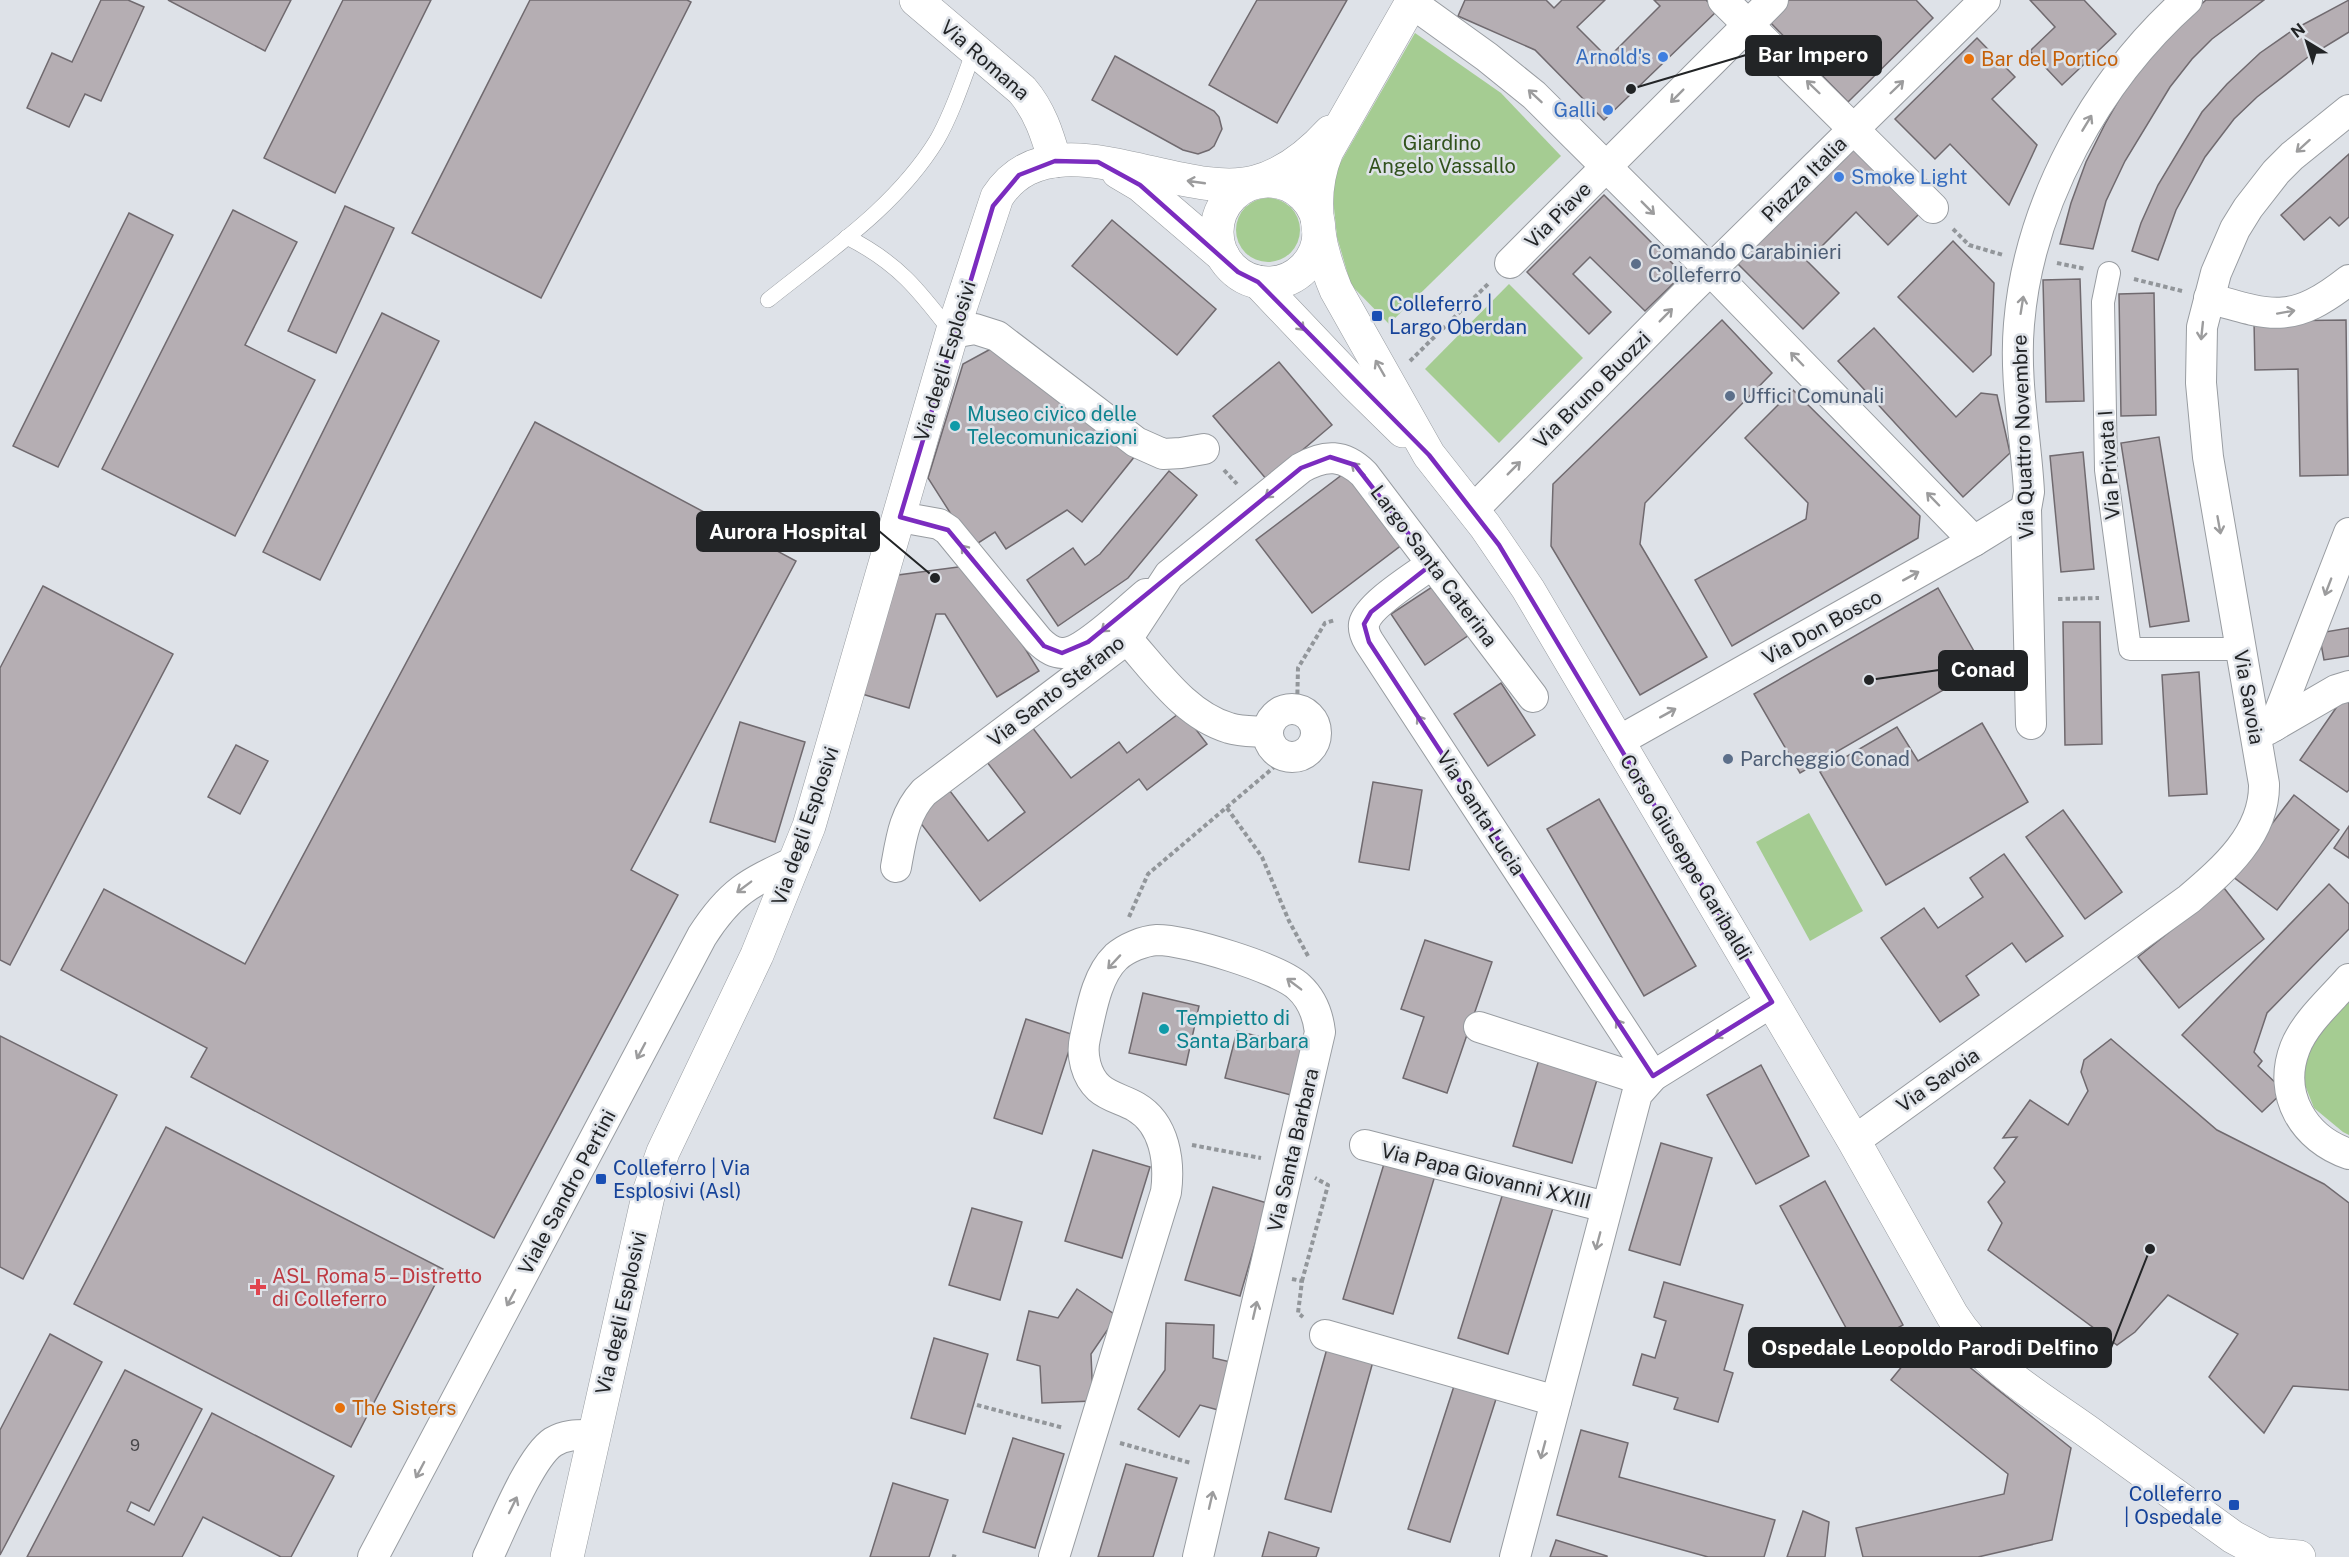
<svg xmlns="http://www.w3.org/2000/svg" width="2349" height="1557" font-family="'Public Sans',sans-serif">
<rect width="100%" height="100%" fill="#dee2e8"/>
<g fill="#a5cc92">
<polygon points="1415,33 1501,93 1561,156 1389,324 1351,285 1337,237 1332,189 1339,165"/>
<circle cx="1268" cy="230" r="32"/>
<polygon points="1509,284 1583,358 1499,443 1425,369"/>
<polygon points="1809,813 1863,911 1810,941 1756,842"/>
<polygon points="2349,995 2349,1135 2343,1132 2314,1108 2303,1080 2309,1044"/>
</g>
<g fill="#b5aeb3" stroke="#706a6f" stroke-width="1.5">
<polygon points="101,0 128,0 144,7 101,101 85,94 69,127 27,108 52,53 72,62"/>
<polygon points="168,0 291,0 265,51"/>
<polygon points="343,0 431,0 335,193 264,158"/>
<polygon points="530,0 687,0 691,2 541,298 412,233"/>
<polygon points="1257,0 1347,0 1277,123 1209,85"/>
<polygon points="1465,0 1546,0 1554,8 1562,0 1605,0 1577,27 1608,58 1660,6 1654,0 1706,0 1717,11 1604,120 1535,50 1458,16"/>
<polygon points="1786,0 1916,0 1933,18 1848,102 1767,19"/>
<polygon points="2030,0 2084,0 2116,34 2062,85 2030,51 2055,27"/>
<polygon points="2206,0 2264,0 2212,39 2192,59 2170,87 2125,161 2106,201 2093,249 2060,244 2071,203 2086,162 2105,124 2128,84 2176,27"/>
<polygon points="2349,0 2349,32 2308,57 2257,97 2234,119 2205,157 2176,210 2158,260 2132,251 2141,223 2158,185 2202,112 2227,84 2260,53 2293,30"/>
<polygon points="1977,38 2015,77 1992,99 2037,145 2009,205 1950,144 1935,159 1895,119"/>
<polygon points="1115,56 1214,111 1219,117 1222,129 1214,146 1209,150 1198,154 1183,150 1092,100"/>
<polygon points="1860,143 1924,209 1888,245 1856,212 1807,261 1839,293 1803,329 1737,263"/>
<polygon points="2349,154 2349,217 2339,226 2330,217 2304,240 2281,215"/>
<polygon points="1604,195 1683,274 1645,311 1590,257 1573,274 1611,312 1589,334 1527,272"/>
<polygon points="345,206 394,228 336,353 288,331"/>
<polygon points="233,210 297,242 245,345 315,380 235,536 102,469"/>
<polygon points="129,213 173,235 58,467 13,446"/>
<polygon points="1112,220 1216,309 1177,355 1072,266"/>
<polygon points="1953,241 1994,283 1991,355 1973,372 1898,297"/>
<polygon points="2080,279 2084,401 2046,402 2043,280"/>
<polygon points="2154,293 2156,415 2121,416 2119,294"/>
<polygon points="382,313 439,341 320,580 263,552"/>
<polygon points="1722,320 1772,373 1645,503 1640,544 1707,657 1640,695 1551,546 1553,484"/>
<polygon points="2346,320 2348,475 2300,476 2298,369 2255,370 2254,321"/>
<polygon points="1874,328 1956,417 1981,393 1997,395 2010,453 1963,497 1838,361"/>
<polygon points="998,345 1135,456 1082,522 1067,510 1006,549 995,532 972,547 928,478 963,364"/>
<polygon points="1279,362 1332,425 1267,480 1213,416"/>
<polygon points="1793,390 1920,516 1918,538 1732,646 1695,580 1806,519 1808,503 1745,438"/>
<polygon points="535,422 796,561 631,870 678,895 494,1238 191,1077 207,1048 61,970 104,889 245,964"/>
<polygon points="2159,437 2189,621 2150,627 2121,443"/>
<polygon points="2083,452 2094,569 2061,572 2050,456"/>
<polygon points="1169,471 1197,495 1128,578 1058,626 1027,580 1073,548 1085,565 1100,554"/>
<polygon points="1347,471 1403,544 1312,613 1256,540"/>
<polygon points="973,565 1039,671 997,697 945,614 936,614 909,708 862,694 898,575"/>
<polygon points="1435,585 1469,635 1425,665 1391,614"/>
<polygon points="43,586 173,654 10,965 0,960 0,668"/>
<polygon points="1938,588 1983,667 1800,773 1754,694"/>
<polygon points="2063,622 2100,622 2102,744 2065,745"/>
<polygon points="2349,628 2349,656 2324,660 2319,633"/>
<polygon points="2199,672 2207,794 2169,796 2162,675"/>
<polygon points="1501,683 1535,735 1488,766 1454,714"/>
<polygon points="2349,694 2349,790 2347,792 2300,760 2345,695"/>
<polygon points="1182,711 1207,744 1147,790 1139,779 980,901 916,817 950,791 988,841 1025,812 987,762 1032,727 1071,778 1119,742 1127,753"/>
<polygon points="740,722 805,742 775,842 710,822"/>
<polygon points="1982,723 2028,802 1886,885 1820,772 1897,727 1918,761"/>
<polygon points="236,745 268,761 240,814 208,797"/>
<polygon points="1373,782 1422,790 1409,870 1359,862"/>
<polygon points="2294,795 2339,830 2277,910 2232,876"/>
<polygon points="1599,799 1696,966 1644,996 1547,829"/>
<polygon points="2063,810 2122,892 2085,919 2026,837"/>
<polygon points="2349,826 2349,858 2334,848"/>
<polygon points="2004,854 2063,936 2026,962 2012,943 1966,976 1979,995 1940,1022 1881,938 1924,908 1938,928 1983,897 1970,878"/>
<polygon points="2329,884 2349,904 2349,929 2267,1013 2254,1052 2262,1061 2258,1066 2284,1091 2262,1112 2182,1035"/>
<polygon points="2224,888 2264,939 2179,1008 2138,957"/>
<polygon points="1425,940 1492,962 1447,1093 1403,1078 1424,1017 1401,1009"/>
<polygon points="1143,993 1199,1006 1186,1065 1129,1053"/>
<polygon points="1026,1019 1074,1035 1042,1134 994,1118"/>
<polygon points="1237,1031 1308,1049 1295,1096 1225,1078"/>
<polygon points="0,1036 117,1095 23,1279 0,1267"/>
<polygon points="2111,1039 2217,1130 2324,1184 2349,1203 2349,1390 2293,1386 2264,1433 2209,1377 2238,1334 2168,1295 2135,1332 2117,1345 1988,1250 2002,1223 1988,1202 2005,1182 1994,1168 2017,1137 2003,1138 2030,1100 2068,1125 2088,1091 2081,1072 2084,1060"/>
<polygon points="1540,1056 1599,1073 1572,1163 1513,1146"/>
<polygon points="1761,1065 1809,1156 1756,1184 1707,1095"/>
<polygon points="166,1127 443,1269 351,1447 74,1304"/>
<polygon points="1661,1143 1712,1158 1680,1265 1629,1250"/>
<polygon points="1093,1150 1150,1167 1122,1258 1065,1241"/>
<polygon points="1387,1154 1437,1169 1393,1314 1343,1299"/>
<polygon points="1825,1181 1903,1325 1858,1350 1780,1206"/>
<polygon points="1213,1187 1267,1203 1240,1296 1185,1280"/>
<polygon points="1503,1193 1553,1208 1508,1354 1458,1338"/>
<polygon points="972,1208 1022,1222 1000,1300 949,1285"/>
<polygon points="1664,1282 1743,1305 1724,1370 1733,1373 1718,1422 1674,1409 1678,1398 1633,1385 1642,1354 1655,1358 1666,1321 1654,1317"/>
<polygon points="1077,1289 1117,1316 1091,1354 1093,1401 1042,1403 1040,1366 1017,1360 1029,1311 1058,1318"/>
<polygon points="1166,1323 1214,1325 1213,1358 1235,1363 1222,1411 1200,1405 1179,1437 1138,1409 1165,1370"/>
<polygon points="50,1334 102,1362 0,1555 0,1430"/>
<polygon points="1928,1334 2071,1448 2052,1540 1978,1557 1863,1557 1856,1528 2004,1494 2008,1474 1891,1380"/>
<polygon points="934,1338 988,1354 965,1434 911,1418"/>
<polygon points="1328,1345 1374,1358 1331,1512 1285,1499"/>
<polygon points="125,1370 202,1409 149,1511 131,1502 127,1511 154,1525 212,1413 334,1476 291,1557 281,1557 203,1517 182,1557 27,1557"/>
<polygon points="1455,1383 1497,1396 1450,1542 1408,1529"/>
<polygon points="1581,1430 1628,1443 1619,1477 1775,1520 1764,1557 1708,1557 1557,1515"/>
<polygon points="1013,1438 1064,1454 1035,1548 983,1532"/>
<polygon points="1126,1464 1177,1478 1153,1557 1098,1557"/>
<polygon points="893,1483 948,1500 929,1557 870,1557"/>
<polygon points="1803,1511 1829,1522 1825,1557 1787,1557"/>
<polygon points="1269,1532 1319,1548 1316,1557 1262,1557"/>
<polygon points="1556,1540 1607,1556 1607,1557 1550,1557"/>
</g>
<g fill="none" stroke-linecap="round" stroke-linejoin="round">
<defs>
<g id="service">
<path d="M847,237C898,263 918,289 952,333"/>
<path d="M768,300C829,251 896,207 937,140C953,112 963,80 974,51"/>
</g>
<polyline id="pedestrian" points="2109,273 2103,302 2106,470 2130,649 2240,649"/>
<g id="minor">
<polyline points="1723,0 1933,208"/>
<polyline points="1412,3 1487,57 1534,95 1710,270 1974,541"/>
<polyline points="1510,263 1773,0"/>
<path d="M2209,298C2273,317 2293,324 2349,280"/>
<polyline points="952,333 975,329 997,336 1136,442 1163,454 1181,453 1204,449"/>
<polyline points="1473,510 1686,294 1985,0"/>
<path d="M900,517L939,524L948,530L1038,640C1044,646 1052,653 1062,653C1082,654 1129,608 1146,594"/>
<path d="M1432,564C1416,576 1368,605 1364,624C1363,631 1366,637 1369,642L1653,1076"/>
<path d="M1127,639C1156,671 1185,715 1229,728C1241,732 1254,731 1267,732"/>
<circle cx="1292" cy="733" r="24"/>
<path d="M2031,724L2026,509L2029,492C2026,436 2014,381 2019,324C2029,203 2097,80 2187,0"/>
<polyline points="2274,726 2349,533"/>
<polyline points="2267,730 2336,690 2349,686"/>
<polyline points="1617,742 1974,541 2026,509"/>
<path d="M896,867C901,839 904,814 924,792L1127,639L1169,575L1301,468C1325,454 1344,454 1364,474L1533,697"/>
<path d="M2349,979C2331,1000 2305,1022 2295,1048C2277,1095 2304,1139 2349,1154"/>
<polyline points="1479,1027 1646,1081"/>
<path d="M1854,1141L2189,899C2224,869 2265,834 2264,784L2208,457L2201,383L2202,327L2216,273L2235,229L2248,208L2276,172L2292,156L2349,110"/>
<polyline points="1365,1145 1606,1207"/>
<polyline points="1325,1335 1556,1401"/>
<path d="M373,1557L702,936C731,891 749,883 796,861"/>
<path d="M488,1557C501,1530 530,1457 553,1442C566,1434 579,1435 594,1435"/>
<path d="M1054,1557L1166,1192C1170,1162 1165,1124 1136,1107C1124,1100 1109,1097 1099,1088C1086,1076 1081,1055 1085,1038C1091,1012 1096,976 1116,957C1126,948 1143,941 1157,940C1186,940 1279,968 1299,987C1312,999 1318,1015 1320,1032L1198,1557"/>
<polyline points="1515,1557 1637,1094 1653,1076 1772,1002"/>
</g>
<path id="tertiary" d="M916,0L1022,90C1040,111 1047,134 1055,161"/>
<g id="secondary">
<path d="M1413,0L1327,151C1308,196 1318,247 1336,290L1429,455L1485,526L1528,589L1854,1141L1952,1315C1985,1368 2046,1401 2095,1437C2141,1470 2187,1504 2233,1537L2265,1554L2299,1557"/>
<polyline points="1118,172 1140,185 1223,256"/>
<circle cx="1268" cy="232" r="51"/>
<polyline points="1258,282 1354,383 1403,431"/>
<path d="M567,1557L649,1192L663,1152L757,955L809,826L952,333L997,197C1052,112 1178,202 1255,182C1285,174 1310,154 1330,132"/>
</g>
</defs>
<use href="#service" stroke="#989ca1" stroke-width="16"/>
<use href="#pedestrian" stroke="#989ca1" stroke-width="24"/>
<use href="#minor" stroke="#989ca1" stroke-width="32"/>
<use href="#tertiary" stroke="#989ca1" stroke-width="34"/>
<use href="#secondary" stroke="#989ca1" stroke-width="34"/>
<g stroke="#92969a" stroke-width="4" stroke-dasharray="4.5 3" stroke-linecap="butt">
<polyline points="1953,229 1969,245 2003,255"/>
<polyline points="2057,263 2086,269"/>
<polyline points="2134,279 2182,291"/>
<polyline points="1410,361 1490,282"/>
<polyline points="1224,470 1237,484"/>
<polyline points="2058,599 2099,598"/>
<polyline points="1297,709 1298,668 1325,623 1335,620"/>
<polyline points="1227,808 1262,857 1289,921 1308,956"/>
<polyline points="1129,917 1148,874 1286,757"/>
<polyline points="1192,1145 1261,1158"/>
<polyline points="1292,1279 1302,1281 1298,1313 1303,1317"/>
<polyline points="1302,1281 1328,1185 1315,1178"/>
<polyline points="977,1405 1064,1428"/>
<polyline points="1120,1443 1191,1463"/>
<polyline points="952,1556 956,1557"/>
</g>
<use href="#service" stroke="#fff" stroke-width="15"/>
<use href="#pedestrian" stroke="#fff" stroke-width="22"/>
<use href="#minor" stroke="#fff" stroke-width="30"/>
<use href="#tertiary" stroke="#fff" stroke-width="33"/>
<use href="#secondary" stroke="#fff" stroke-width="33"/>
</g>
<defs><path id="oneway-shaft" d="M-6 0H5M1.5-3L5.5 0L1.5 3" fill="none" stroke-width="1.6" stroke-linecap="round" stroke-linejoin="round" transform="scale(1.5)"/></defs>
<g stroke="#9c9c9d">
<use href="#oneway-shaft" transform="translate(1813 87) rotate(-136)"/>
<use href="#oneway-shaft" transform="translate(1897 87) rotate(-44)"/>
<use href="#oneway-shaft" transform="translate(1535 96) rotate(-137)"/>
<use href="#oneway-shaft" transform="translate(1677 96) rotate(135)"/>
<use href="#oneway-shaft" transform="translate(2087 123) rotate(-59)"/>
<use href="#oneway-shaft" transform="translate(2303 146) rotate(138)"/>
<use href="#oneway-shaft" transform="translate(1196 182) rotate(-172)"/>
<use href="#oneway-shaft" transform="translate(1648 208) rotate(45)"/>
<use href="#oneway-shaft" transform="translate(2022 305) rotate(-81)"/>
<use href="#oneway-shaft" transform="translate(2286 312) rotate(-10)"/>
<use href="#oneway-shaft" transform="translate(1666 315) rotate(-45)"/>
<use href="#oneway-shaft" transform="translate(1298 324) rotate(46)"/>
<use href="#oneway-shaft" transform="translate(2202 331) rotate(96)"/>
<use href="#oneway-shaft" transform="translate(1797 359) rotate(-134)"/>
<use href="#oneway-shaft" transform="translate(1380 368) rotate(-120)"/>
<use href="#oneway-shaft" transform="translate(1514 468) rotate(-45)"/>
<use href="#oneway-shaft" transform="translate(1358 469) rotate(-138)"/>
<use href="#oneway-shaft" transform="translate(1272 492) rotate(141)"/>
<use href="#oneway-shaft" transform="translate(1933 499) rotate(-134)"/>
<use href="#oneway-shaft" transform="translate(2219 525) rotate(80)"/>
<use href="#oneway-shaft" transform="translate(967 552) rotate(-129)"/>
<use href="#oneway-shaft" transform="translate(1911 576) rotate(-29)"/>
<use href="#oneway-shaft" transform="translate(2328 587) rotate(111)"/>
<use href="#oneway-shaft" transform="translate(1108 626) rotate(140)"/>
<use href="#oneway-shaft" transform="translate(1668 713) rotate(-29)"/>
<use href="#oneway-shaft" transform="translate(1422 723) rotate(-123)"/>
<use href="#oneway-shaft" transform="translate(744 887) rotate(143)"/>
<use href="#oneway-shaft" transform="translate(1114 962) rotate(133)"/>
<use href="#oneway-shaft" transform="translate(1294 984) rotate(-143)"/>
<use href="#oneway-shaft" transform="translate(1621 1027) rotate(-123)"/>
<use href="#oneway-shaft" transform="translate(1722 1033) rotate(148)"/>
<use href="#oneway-shaft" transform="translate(641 1051) rotate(118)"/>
<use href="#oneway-shaft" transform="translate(1598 1241) rotate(105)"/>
<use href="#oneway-shaft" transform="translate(511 1298) rotate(118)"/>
<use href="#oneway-shaft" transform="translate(1255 1310) rotate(-77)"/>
<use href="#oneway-shaft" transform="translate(1543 1450) rotate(105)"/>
<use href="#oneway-shaft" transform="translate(420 1470) rotate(118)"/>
<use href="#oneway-shaft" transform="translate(1211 1500) rotate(-77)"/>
<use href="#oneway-shaft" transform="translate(513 1505) rotate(-64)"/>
</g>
<path fill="none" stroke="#7b2cbf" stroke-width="4.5" stroke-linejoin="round" d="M1055,161L1098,162L1140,185L1238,272L1258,282L1429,455L1499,545L1772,1002L1653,1076L1369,642L1364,624L1371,612L1432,564L1355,465L1330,457L1301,468L1088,642L1062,653L1044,646L948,530L900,517L993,206L1019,175Z"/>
<g fill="#3f7fe0" stroke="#dee2e8" stroke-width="2">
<circle cx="1663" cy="57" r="6"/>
<circle cx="1608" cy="110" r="6"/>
<circle cx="1839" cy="177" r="6"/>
</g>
<g fill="#e8710a" stroke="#dee2e8" stroke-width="2">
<circle cx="1969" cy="59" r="6"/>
<circle cx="340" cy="1408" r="6"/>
</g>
<g fill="#5c6f8a" stroke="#dee2e8" stroke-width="2">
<circle cx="1636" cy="264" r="6"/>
<circle cx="1730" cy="396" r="6"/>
<circle cx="1728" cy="759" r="6"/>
</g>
<g fill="#1a4fb4" stroke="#dee2e8" stroke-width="2">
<rect x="1371" y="310" width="12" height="12" rx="3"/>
<rect x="595" y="1173" width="12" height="12" rx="3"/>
<rect x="2228" y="1499" width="12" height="12" rx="3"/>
</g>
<g fill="#0f9aa8" stroke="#dee2e8" stroke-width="2">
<circle cx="955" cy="426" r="6"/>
<circle cx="1164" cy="1029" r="6"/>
</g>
<path fill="#e0444e" stroke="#dee2e8" stroke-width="2" d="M255 1278h6v6h6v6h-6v6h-6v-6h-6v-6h6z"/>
<g text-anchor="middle" stroke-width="5" stroke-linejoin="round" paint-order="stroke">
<g font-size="16" fill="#474649">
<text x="135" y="1451">9</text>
</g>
<g font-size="20" fill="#366cbe" stroke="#dee2e8" text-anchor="end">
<text x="1651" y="64">Arnold's</text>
<text x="1596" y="117">Galli</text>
<text x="1851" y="184" text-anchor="start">Smoke Light</text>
</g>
<g font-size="20" fill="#c56008" stroke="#dee2e8" text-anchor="start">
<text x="1981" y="66">Bar del Portico</text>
<text x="352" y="1415">The Sisters</text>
</g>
<g font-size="20" fill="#222426" stroke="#dee2e8">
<text transform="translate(985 60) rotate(41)" y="7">Via Romana</text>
<text transform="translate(1804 179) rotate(-45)" y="7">Piazza Italia</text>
<text transform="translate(1558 215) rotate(-45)" y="7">Via Piave</text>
<text transform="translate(945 361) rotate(-73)" y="7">Via degli Esplosivi</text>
<text transform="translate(1592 390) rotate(-45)" y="7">Via Bruno Buozzi</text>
<text transform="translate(2023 437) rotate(-92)" y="7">Via Quattro Novembre</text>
<text transform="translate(2109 465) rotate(-94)" y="7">Via Privata I</text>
<text transform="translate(1434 566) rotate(53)" y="7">Largo Santa Caterina</text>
<text transform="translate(1822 627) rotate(-29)" y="7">Via Don Bosco</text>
<text transform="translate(1056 691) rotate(-38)" y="7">Via Santo Stefano</text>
<text transform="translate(2249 697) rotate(80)" y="7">Via Savoia</text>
<text transform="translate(1481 813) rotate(57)" y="7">Via Santa Lucia</text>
<text transform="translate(805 826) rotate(-71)" y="7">Via degli Esplosivi</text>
<text transform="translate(1686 857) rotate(59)" y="7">Corso Giuseppe Garibaldi</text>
<text transform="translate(1938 1080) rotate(-35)" y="7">Via Savoia</text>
<text transform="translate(1293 1150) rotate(-77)" y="7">Via Santa Barbara</text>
<text transform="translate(1486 1176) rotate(14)" y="7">Via Papa Giovanni XXIII</text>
<text transform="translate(567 1192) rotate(-62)" y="7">Viale Sandro Pertini</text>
<text transform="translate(621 1313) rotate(-77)" y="7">Via degli Esplosivi</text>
</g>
<g font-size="20" fill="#31521c" stroke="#dee2e8">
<text x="1442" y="150">Giardino<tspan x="1442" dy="23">Angelo Vassallo</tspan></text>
</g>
<g font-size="20" fill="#4e5e75" stroke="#dee2e8" text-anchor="start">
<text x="1648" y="259">Comando Carabinieri<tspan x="1648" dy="23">Colleferro</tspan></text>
<text x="1742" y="403">Uffici Comunali</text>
<text x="1740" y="766">Parcheggio Conad</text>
</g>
<g font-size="20" fill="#164399" stroke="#dee2e8" text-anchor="start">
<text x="1389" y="311">Colleferro |<tspan x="1389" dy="23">Largo Oberdan</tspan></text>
<text x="613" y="1175">Colleferro | Via<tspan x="613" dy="23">Esplosivi (Asl)</tspan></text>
<text x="2222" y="1501" text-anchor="end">Colleferro<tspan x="2222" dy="23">| Ospedale</tspan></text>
</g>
<g font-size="20" fill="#0d838f" stroke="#dee2e8" text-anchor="start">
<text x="967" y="421">Museo civico delle<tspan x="967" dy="23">Telecomunicazioni</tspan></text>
<text x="1176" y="1025">Tempietto di<tspan x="1176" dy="23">Santa Barbara</tspan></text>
</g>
<g font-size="20" fill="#be3a42" stroke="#dee2e8" text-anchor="start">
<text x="272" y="1283">ASL Roma 5 – Distretto<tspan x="272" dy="23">di Colleferro</tspan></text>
</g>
</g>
<path fill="none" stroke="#222426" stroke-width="2" d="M1631 89L1746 55M935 578L879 531M1869 680L1939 670M2150 1249L2111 1348"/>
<g fill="#222426" stroke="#dee2e8" stroke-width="2">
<circle cx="1631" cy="89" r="6"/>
<circle cx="935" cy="578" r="6"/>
<circle cx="1869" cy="680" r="6"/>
<circle cx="2150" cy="1249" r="6"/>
</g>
<g fill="#222426" stroke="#222426" stroke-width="2">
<rect x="1746" y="36" width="135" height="39" rx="6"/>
<rect x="697" y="512" width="182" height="39" rx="6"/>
<rect x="1939" y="651" width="88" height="39" rx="6"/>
<rect x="1749" y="1328" width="362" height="39" rx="6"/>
</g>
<g font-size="21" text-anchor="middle" font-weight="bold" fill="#fff">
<text x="1813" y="62">Bar Impero</text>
<text x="788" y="539">Aurora Hospital</text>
<text x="1983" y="677">Conad</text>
<text x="1930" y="1355">Ospedale Leopoldo Parodi Delfino</text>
</g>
<g transform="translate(2307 42) rotate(322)" stroke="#dee2e8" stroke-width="4.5" paint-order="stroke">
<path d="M0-4.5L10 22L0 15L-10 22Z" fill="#222426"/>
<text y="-9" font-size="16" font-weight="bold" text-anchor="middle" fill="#222426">N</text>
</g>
</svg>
